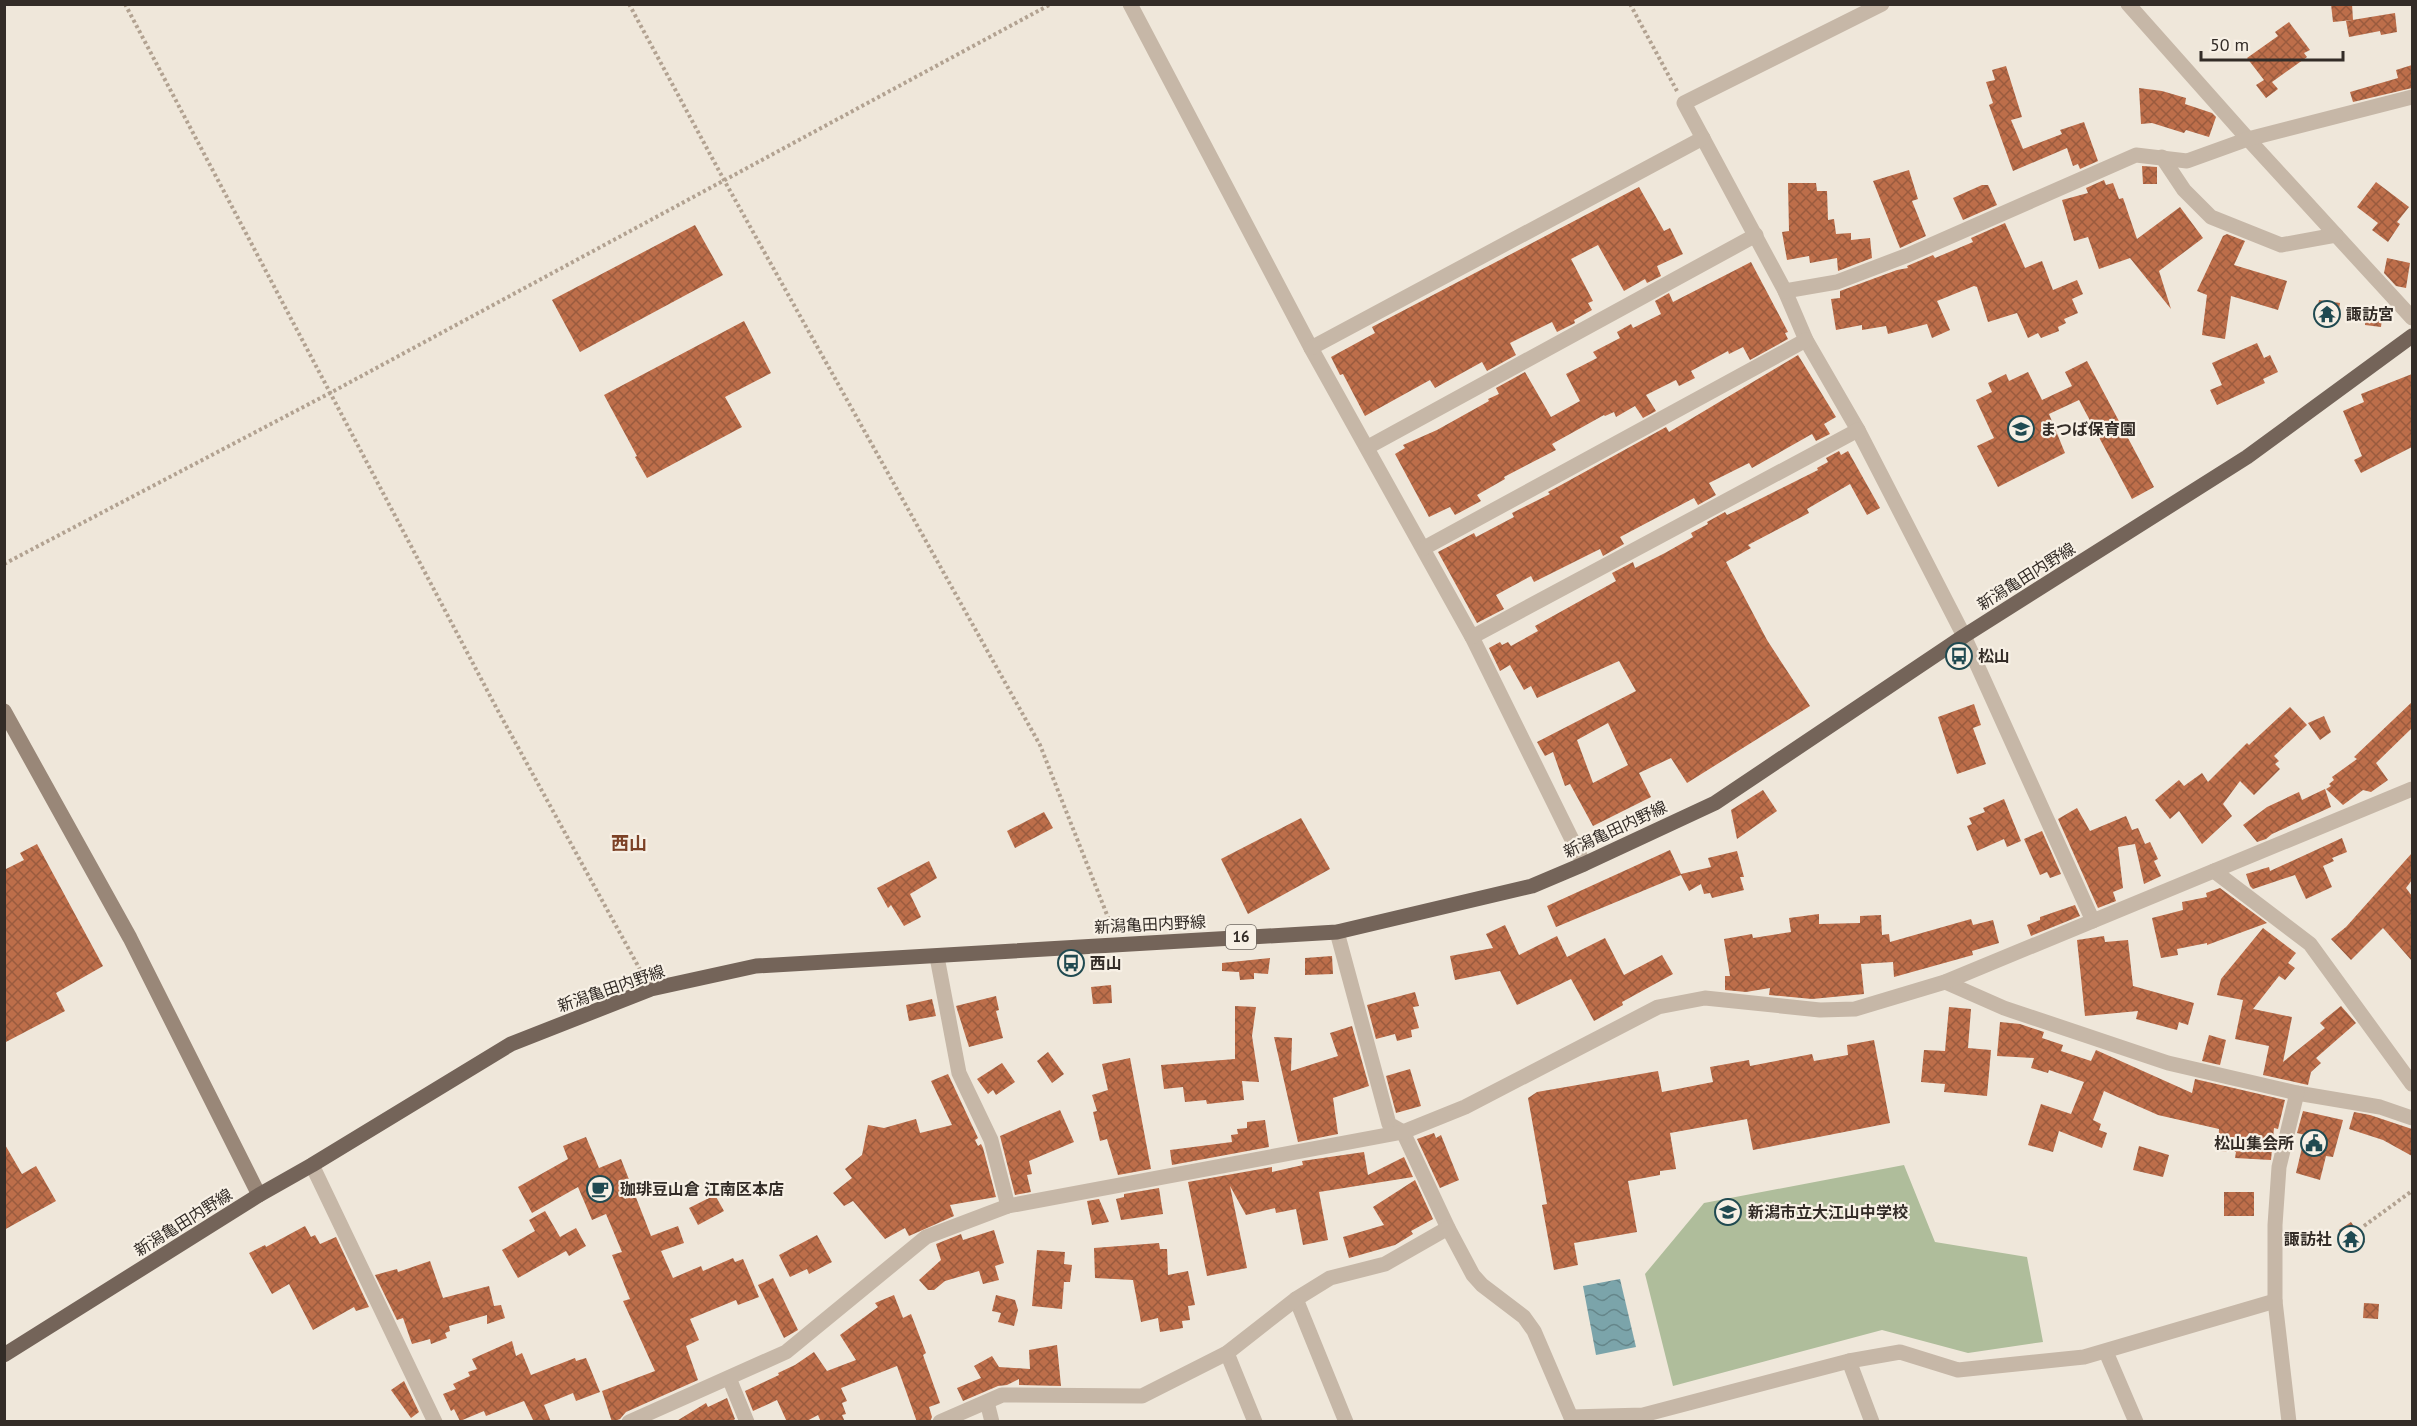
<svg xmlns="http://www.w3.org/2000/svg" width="2417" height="1426" font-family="'PT Sans','Noto Sans JP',sans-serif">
<defs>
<pattern id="water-waves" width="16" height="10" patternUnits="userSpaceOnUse" patternTransform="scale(1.5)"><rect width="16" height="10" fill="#7ba4aa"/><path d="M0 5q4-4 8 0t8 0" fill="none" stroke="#65868a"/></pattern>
<pattern id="building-cross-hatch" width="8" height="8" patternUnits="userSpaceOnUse" patternTransform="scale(1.5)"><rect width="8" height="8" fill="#bd6e4a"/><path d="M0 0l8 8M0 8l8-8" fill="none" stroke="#9a5b3e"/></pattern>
</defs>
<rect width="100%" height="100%" fill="#efe7da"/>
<polygon fill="#afbd9b" points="1904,1165 1935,1242 2027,1257 2043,1342 1968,1353 1882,1330 1673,1386 1645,1274 1704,1203"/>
<polygon fill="url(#water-waves)" points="1620,1279 1636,1347 1596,1355 1583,1286"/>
<g fill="url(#building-cross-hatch)" fill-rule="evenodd">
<polygon points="2331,4 2352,4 2353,20 2333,22"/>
<polygon points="2395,13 2397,32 2381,35 2380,31 2349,37 2346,21"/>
<polygon points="2289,22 2310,50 2304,53 2307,57 2272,82 2278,89 2266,98 2256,85 2264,80 2247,58 2278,36 2275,32"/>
<polygon points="2412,65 2412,88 2353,102 2350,92 2398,78 2396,70"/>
<polygon points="2006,66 2022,117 2011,120 2023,149 2062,134 2060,130 2084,122 2098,161 2080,169 2078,164 2073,166 2067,148 2013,171 1989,105 1993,103 1986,82 1995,80 1992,70"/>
<polygon points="2139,88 2162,91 2186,98 2185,104 2212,113 2216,117 2209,137 2186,130 2184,133 2152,123 2141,124"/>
<polygon points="2142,166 2157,167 2157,184 2143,184"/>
<polygon points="1909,170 1918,199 1912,201 1926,236 1900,248 1873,181"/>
<polygon points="2104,180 2106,185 2113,183 2119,199 2123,198 2137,239 2180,207 2203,238 2159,271 2171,309 2130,258 2099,269 2088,237 2074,241 2062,200 2088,193 2086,188"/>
<polygon points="2376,182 2409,207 2397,222 2400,224 2388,242 2372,230 2378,223 2357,207"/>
<polygon points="1788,183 1816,183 1817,191 1827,191 1828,220 1834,219 1836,234 1851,233 1851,240 1870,238 1872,258 1838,271 1837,258 1810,263 1809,256 1787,260 1782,232 1789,231"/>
<polygon points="1982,185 1988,185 1997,205 1963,220 1953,198"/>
<polygon points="1639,187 1664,231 1670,228 1683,254 1657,266 1661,276 1647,283 1645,279 1624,291 1598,245 1571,259 1593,301 1588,303 1592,310 1574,320 1575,323 1557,332 1552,322 1510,343 1516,355 1487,371 1482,362 1435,388 1430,380 1365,416 1343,374 1340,375 1331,357 1375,333 1372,327"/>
<polygon points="2005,223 2025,268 2042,261 2053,290 2077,280 2083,294 2072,299 2078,313 2064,319 2066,323 2058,327 2059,331 2041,338 2038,333 2028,338 2017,313 1988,322 1977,287 1974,286 1937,301 1950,330 1932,338 1927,324 1888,334 1886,326 1862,330 1862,325 1836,330 1831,299 1840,298 1840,291 1897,270 1908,268 1907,266 1933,255 1935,258 1973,242 1971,238"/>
<polygon points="695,225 723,275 580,352 552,300"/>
<polygon points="2227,234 2245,241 2234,265 2287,281 2278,310 2231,296 2225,339 2202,335 2207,295 2197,291 2223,236"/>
<polygon points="2387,258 2410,263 2406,288 2396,286 2384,273"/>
<polygon points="1751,262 1788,332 1785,333 1788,339 1750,360 1743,347 1729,354 1728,351 1691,371 1695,378 1679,386 1676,380 1646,395 1656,411 1643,418 1635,406 1616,417 1614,412 1605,416 1604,415 1552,444 1556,450 1504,477 1505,479 1477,495 1481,501 1455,515 1450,507 1429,517 1395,454 1405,448 1403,445 1437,430 1489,401 1488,399 1499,394 1496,388 1525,372 1551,417 1580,401 1566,374 1597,358 1593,352 1620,338 1617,332 1631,324 1633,328 1661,314 1655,301 1669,293 1673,302"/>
<polygon points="2319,300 2340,303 2337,323 2316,320"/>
<polygon points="2367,308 2383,310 2381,327 2365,325"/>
<polygon points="744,321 771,373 725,397 742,427 647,478 635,457 637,456 604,395"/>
<polygon points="2257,343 2264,358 2270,355 2278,372 2263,379 2265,383 2217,405 2210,390 2222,385 2212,363"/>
<polygon points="1798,355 1836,417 1824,424 1830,434 1816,441 1812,434 1752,468 1749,463 1709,483 1716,495 1698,505 1694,498 1620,537 1624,544 1603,556 1600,549 1534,582 1531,576 1496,595 1504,609 1477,623 1438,552 1474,533 1476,537 1514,517 1512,513 1550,494 1548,492 1561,485 1666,427 1669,432"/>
<polygon points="2087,361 2154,487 2132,499 2079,400 2049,414 2065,453 1998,487 1977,446 1994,438 1976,400 1992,392 1988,383 2006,374 2009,381 2028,372 2042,400 2072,386 2065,372"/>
<polygon points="2412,374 2412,447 2361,473 2354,460 2362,456 2343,411 2364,402 2361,394"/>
<path d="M1839,451L1841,455L1848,451L1880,508L1867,515L1850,484L1807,509L1809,513L1748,545L1751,548L1726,562L1767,640L1810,706L1687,783L1671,758L1639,773L1651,797L1593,826L1570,784L1565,786L1553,752L1545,756L1537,742L1636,691L1619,661L1537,698L1531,686L1524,690L1510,665L1500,671L1489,648L1500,642L1502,645L1508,642L1511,646L1538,631L1535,626L1616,581L1612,573L1633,562L1635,568L1665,553L1693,537L1691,533L1708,524L1707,522L1725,512L1727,515L1740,509L1818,470L1817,468L1828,462L1826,458ZM1608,723L1628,765L1593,783L1577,740Z"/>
<polygon points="2412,702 2412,728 2376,763 2388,780 2371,792 2363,790 2343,805 2326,789 2331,786 2329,784 2334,780 2332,777 2357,759 2354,757"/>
<polygon points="1974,704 1981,725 1973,728 1986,764 1957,774 1938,717"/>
<polygon points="2290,707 2307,725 2274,756 2279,761 2275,764 2280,769 2254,795 2240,781 2223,804 2232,816 2202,844 2179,811 2170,819 2155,800 2179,780 2184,786 2202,773 2208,782 2247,743 2249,745"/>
<polygon points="2324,716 2331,732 2320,740 2308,723"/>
<polygon points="2325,789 2331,807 2272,834 2266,839 2257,842 2243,825 2267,807 2299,792 2302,800"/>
<polygon points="1763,790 1777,811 1737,839 1731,810"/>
<polygon points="2004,799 2021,841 2007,847 2004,839 1977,851 1967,826 1972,824 1969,818 1985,812 1983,808"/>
<polygon points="2077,808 2090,831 2126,816 2132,830 2138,828 2145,844 2150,842 2158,859 2154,861 2161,876 2144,884 2135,844 2118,847 2123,888 2113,892 2116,901 2098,908 2058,819"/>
<polygon points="1044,812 1053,828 1015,848 1007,831"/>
<polygon points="1301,818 1330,869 1248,914 1221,859"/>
<polygon points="2042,831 2061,874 2050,878 2047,872 2040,875 2024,839"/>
<polygon points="2342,838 2347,852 2332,858 2334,861 2323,866 2332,887 2306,899 2295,875 2253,889 2250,886 2246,874 2269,867 2270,871"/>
<polygon points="37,844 103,966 56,993 65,1011 4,1043 4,870 24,860 20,853"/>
<polygon points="1670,850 1681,874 1711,867 1708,858 1737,851 1744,877 1740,877 1744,890 1712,898 1710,893 1704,894 1701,884 1689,891 1681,875 1556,927 1547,906"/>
<polygon points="2412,853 2412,880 2406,888 2412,896 2412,961 2383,928 2351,960 2331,939 2346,927"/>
<polygon points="929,861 937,878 910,894 921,917 904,926 891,905 888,908 877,888"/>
<polygon points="2220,888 2267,923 2207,945 2207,943 2177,949 2178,955 2161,958 2152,918 2183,910 2182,902 2207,897 2206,893"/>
<polygon points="2075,905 2080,916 2031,936 2027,925 2040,920 2040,917"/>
<polygon points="1819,914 1819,924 1860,923 1860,916 1881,915 1882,935 1889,934 1890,942 1971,919 1973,925 1993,920 1999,943 1972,951 1973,955 1894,977 1893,962 1861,964 1864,994 1812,999 1769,995 1770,988 1746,992 1725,990 1725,976 1730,976 1724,939 1752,934 1753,938 1791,932 1789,918"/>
<polygon points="1505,925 1519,955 1557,936 1567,957 1605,938 1624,975 1662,955 1673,974 1622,1002 1623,1005 1594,1021 1571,979 1517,1005 1500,971 1455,980 1450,956 1493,948 1486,934"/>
<polygon points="2263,928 2296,953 2288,963 2295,968 2285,980 2279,976 2253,1009 2292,1017 2283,1062 2325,1028 2320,1023 2341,1006 2356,1023 2316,1058 2321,1063 2311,1072 2308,1085 2263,1075 2269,1046 2235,1039 2243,1000 2217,995 2221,979"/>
<polygon points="2104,936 2105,942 2128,940 2133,986 2194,1003 2188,1025 2179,1022 2177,1030 2136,1019 2138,1011 2085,1016 2077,940"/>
<polygon points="1332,956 1333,974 1305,975 1305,958"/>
<polygon points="1270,958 1268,974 1254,973 1254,979 1240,980 1239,972 1222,971 1222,963"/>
<polygon points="1111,985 1112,1003 1093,1004 1091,987"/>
<polygon points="1415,992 1419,1006 1413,1007 1419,1028 1411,1030 1412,1037 1397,1041 1395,1034 1376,1039 1367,1005"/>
<polygon points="996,996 999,1010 996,1011 1003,1038 969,1047 956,1006"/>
<polygon points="932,999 936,1016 909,1021 906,1005"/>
<polygon points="1235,1006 1256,1007 1252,1036 1259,1082 1242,1081 1244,1100 1207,1104 1206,1100 1185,1102 1183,1087 1164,1089 1161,1065 1235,1059"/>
<polygon points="1949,1007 1971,1009 1968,1048 1991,1050 1987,1096 1944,1092 1945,1084 1921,1082 1924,1050 1945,1051"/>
<polygon points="2000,1022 2020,1024 2044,1032 2042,1038 2063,1045 2061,1051 2091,1061 2096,1050 2192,1093 2195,1079 2285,1100 2278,1129 2274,1128 2271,1160 2235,1158 2236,1152 2218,1151 2219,1129 2158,1115 2104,1091 2093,1120 2101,1124 2099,1130 2107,1133 2102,1148 2059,1131 2053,1152 2028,1145 2041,1104 2071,1114 2084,1082 2049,1070 2048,1073 2031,1068 2034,1058 1997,1056"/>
<polygon points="1352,1026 1369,1086 1333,1098 1338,1134 1298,1142 1274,1037 1292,1038 1291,1071 1338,1056 1330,1033"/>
<polygon points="2209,1035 2226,1040 2220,1065 2202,1061"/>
<polygon points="1874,1040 1890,1123 1753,1150 1747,1119 1670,1133 1676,1169 1660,1171 1660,1175 1628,1181 1637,1232 1574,1243 1578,1265 1554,1270 1542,1205 1547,1204 1528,1098 1537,1092 1658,1071 1662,1092 1713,1082 1710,1067 1749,1060 1750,1066 1812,1054 1814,1061 1848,1055 1847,1045"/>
<polygon points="1048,1052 1064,1074 1052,1083 1037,1061"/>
<polygon points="1130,1058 1151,1169 1118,1175 1107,1139 1100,1141 1093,1112 1097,1111 1092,1095 1108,1090 1102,1064"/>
<polygon points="1002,1063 1015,1082 996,1095 993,1090 988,1094 977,1079"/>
<polygon points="1410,1069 1421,1106 1396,1113 1386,1076"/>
<polygon points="948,1074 978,1138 975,1140 978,1146 981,1144 983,1148 996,1197 950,1205 954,1216 909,1236 905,1228 885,1239 853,1201 844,1206 833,1193 852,1178 845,1169 862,1155 868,1125 884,1128 916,1119 920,1133 952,1125 931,1081"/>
<polygon points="1060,1110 1074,1142 1029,1161 1032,1174 1027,1175 1031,1192 1015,1195 1000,1136"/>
<polygon points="2303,1111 2343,1120 2333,1157 2326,1156 2320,1180 2296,1173 2305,1135 2297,1133"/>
<polygon points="2354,1112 2370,1115 2412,1129 2412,1156 2383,1140 2349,1129"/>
<polygon points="1265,1120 1269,1147 1172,1165 1170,1150 1232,1142 1231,1135 1238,1134 1237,1129 1247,1128 1247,1122"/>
<polygon points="1434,1133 1436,1138 1441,1135 1459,1180 1440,1188 1417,1139"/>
<polygon points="586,1137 599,1168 621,1159 651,1236 678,1226 684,1243 661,1251 673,1278 701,1266 703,1271 733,1258 735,1262 743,1259 759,1297 738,1305 736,1300 690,1319 699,1340 686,1346 698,1380 626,1412 620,1419 612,1422 602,1391 655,1371 623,1301 630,1299 612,1255 622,1252 606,1214 592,1220 578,1187 532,1213 518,1187 568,1159 563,1146"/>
<polygon points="4,1143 22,1174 36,1166 56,1201 4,1230"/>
<polygon points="2139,1146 2169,1155 2163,1177 2133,1170"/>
<polygon points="1364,1152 1368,1175 1404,1157 1413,1177 1319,1192 1328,1240 1303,1245 1296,1209 1276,1213 1275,1208 1246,1215 1230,1186 1247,1268 1207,1276 1188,1182 1272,1167 1272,1172 1303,1165 1302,1161"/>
<polygon points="1415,1180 1433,1219 1411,1231 1413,1234 1395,1245 1349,1258 1343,1237 1384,1225 1373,1207"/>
<polygon points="1159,1188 1163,1214 1121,1220 1116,1199 1124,1197 1124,1194"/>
<rect x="2224" y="1192" width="30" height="24"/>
<polygon points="715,1195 724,1211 698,1225 689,1208"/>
<polygon points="1099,1199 1109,1222 1092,1225 1087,1201"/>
<polygon points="545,1211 560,1237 576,1228 586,1246 569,1256 566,1251 518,1278 502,1250 535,1231 529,1220"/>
<polygon points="2351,1222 2365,1242 2349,1252 2339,1237 2342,1235 2339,1230"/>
<polygon points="305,1226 311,1237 315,1235 320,1244 336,1237 369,1307 356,1311 354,1307 313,1330 289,1284 272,1294 249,1253 265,1245 266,1247"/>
<polygon points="994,1230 1004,1263 995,1266 999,1280 983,1284 979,1271 945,1281 934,1290 928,1290 919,1280 941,1260 936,1244 961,1234 963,1240"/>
<polygon points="817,1235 832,1262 809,1274 807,1269 790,1277 779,1255"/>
<polygon points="1159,1243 1160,1249 1167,1249 1168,1275 1188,1271 1195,1305 1188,1306 1190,1320 1182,1321 1183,1328 1160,1332 1158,1318 1141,1322 1133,1280 1095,1278 1094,1248"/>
<polygon points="1037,1250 1065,1252 1064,1264 1072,1265 1070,1282 1064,1282 1062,1309 1032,1306"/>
<polygon points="430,1261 443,1298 489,1286 494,1306 501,1305 505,1318 487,1324 487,1315 449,1326 450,1331 445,1333 447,1338 431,1344 430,1339 412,1344 403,1318 397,1320 375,1275 397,1269 398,1272"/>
<polygon points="773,1278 798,1330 784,1338 758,1285"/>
<polygon points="894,1295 903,1318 911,1314 926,1353 923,1355 940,1403 929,1407 932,1417 930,1422 917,1422 897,1366 841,1388 847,1401 842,1403 846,1414 842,1415 845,1422 821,1422 818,1415 805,1422 787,1422 777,1400 753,1411 745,1391 779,1375 778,1373 795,1365 814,1352 827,1371 856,1360 840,1335 878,1307 875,1303"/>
<polygon points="996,1295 1015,1300 1018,1310 1014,1326 998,1322 1001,1313 992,1311"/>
<polygon points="2364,1303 2379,1304 2378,1319 2363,1318"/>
<polygon points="512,1341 516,1356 522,1353 531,1375 575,1358 576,1361 586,1358 600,1392 576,1401 573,1393 544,1405 551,1422 534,1422 524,1401 486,1416 484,1411 460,1421 454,1409 451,1411 443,1394 456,1389 453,1384 470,1376 468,1372 477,1369 472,1359"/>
<polygon points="1057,1345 1061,1386 1019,1385 1019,1379 1007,1385 998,1386 963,1401 957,1388 981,1378 974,1366 992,1356 999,1367 1030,1369 1029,1350"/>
<polygon points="404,1381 419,1412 411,1418 391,1390"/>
<polygon points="727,1398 735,1419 731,1422 675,1422 706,1403 708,1407"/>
</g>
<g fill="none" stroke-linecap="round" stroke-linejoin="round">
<g stroke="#b2a291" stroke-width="4" stroke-dasharray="3 3" stroke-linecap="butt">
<polyline points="125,4 497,709 643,975"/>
<polyline points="629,4 724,180 1040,745 1113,930"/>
<polyline points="1630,4 1677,91"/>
<polyline points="4,564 330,393 1051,4"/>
<polyline points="2364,1226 2412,1191"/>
</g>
<g stroke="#c6b7a7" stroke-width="15">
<polyline points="1130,4 1311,348 1472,637 1584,864"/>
<polyline points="1882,4 1684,103 1785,291 1806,340 1858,430 1964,636 2093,921"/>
<polyline points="2128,4 2248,139 2412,318"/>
<polyline points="2162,157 2184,190 2211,217 2281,245 2336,235"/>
<polyline points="1785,291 1837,282 1908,255 2136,155 2187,161 2248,139 2412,97"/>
<polyline points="1311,348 1703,138"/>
<polyline points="1368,447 1756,235"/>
<polyline points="1424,548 1806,340"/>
<polyline points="1472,637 1858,430"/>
<polyline points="2214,871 2310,944 2412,1084"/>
<polyline points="1337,932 1389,1124 1403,1132 1448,1228 1473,1275 1482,1285 1524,1317 1534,1331 1573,1422"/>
<polyline points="937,957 959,1073 991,1140 1008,1206"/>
<polyline points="1945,982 2004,1008 2168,1063 2297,1093 2380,1107 2412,1118"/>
<polyline points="312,1165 435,1422"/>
<polyline points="1296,1299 1346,1422"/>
<polyline points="2106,1352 2136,1422"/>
<polyline points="1227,1353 1255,1422"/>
<polyline points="1849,1361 1872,1422"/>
<polyline points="729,1378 747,1422"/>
<polyline points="987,1402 992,1422"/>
<polyline points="1571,1417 1643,1415 1849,1361 1900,1352 1958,1370 2084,1357 2275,1301"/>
<polyline points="629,1422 786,1352 926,1237 1008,1206 1403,1132 1465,1107 1658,1007 1705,998 1820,1010 1855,1009 1945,982 2412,789"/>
<polyline points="940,1422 1002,1395 1142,1396 1227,1353 1296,1299 1330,1278 1385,1264 1448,1228"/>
<polyline points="2289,1422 2275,1301 2275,1225 2279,1167 2297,1093"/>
</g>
<polyline stroke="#998778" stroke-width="15" points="4,711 130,938 259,1195"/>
<polyline stroke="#746459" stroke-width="15" points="4,1355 259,1195 312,1165 511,1044 651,989 756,966 1337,932 1532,886 1584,864 1715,803 1964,636 2247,457 2412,336"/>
</g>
<defs>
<symbol id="temple-ring" viewBox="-11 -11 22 22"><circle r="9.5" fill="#f7f0e5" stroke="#204a51" stroke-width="1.5"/><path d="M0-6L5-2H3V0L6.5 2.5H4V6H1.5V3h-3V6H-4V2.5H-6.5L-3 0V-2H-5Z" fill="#204a51"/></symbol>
<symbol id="school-ring" viewBox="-11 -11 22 22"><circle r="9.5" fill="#f7f0e5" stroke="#204a51" stroke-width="1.5"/><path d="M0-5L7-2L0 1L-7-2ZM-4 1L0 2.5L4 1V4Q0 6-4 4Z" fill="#204a51"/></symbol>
<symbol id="bus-ring" viewBox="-11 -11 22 22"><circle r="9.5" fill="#f7f0e5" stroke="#204a51" stroke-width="1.5"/><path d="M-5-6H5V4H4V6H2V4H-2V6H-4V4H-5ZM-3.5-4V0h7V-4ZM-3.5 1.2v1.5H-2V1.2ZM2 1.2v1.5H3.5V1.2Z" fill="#204a51"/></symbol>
<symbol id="civic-ring" viewBox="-11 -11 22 22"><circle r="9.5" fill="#f7f0e5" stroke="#204a51" stroke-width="1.5"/><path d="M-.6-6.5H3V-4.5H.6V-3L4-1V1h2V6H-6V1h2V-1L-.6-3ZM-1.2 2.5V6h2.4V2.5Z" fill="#204a51"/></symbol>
<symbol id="cafe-ring" viewBox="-11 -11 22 22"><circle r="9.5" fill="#f7f0e5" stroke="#204a51" stroke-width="1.5"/><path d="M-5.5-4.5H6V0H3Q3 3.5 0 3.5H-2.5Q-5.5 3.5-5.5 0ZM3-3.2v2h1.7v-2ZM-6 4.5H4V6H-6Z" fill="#204a51"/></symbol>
</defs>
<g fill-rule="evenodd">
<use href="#temple-ring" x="2312" y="299" width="30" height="30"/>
<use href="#school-ring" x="2006" y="414" width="30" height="30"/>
<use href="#bus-ring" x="1944" y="641" width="30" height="30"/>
<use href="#bus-ring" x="1056" y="948" width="30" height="30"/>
<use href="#civic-ring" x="2299" y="1128" width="30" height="30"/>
<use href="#cafe-ring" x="585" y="1174" width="30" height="30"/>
<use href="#school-ring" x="1713" y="1197" width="30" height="30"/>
<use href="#temple-ring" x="2336" y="1224" width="30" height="30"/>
</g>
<g text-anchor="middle" stroke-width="4.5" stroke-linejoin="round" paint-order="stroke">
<rect fill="#f7f0e5" stroke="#6e6760" stroke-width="1.5" x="1226" y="925" width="30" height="24" rx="4.5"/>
<g font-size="15" font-weight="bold" fill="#332c27">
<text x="1241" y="942">16</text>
</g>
<g font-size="16" font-weight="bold" fill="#332c27" stroke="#f7f0e5" text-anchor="start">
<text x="2346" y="320">諏訪宮</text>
<text x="2040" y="435">まつば保育園</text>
<text x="1978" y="662">松山</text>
<text x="1090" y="969">西山</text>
<text x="2294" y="1149" text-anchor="end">松山集会所</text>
<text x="620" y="1195">珈琲豆山倉 江南区本店</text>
<text x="1748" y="1218">新潟市立大江山中学校</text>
<text x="2332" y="1245" text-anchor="end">諏訪社</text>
</g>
<g font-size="16" fill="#332c27" stroke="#f7f0e5">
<text transform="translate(2026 576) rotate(-32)" y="6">新潟亀田内野線</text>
<text transform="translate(1615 829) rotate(-25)" y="6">新潟亀田内野線</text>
<text transform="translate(1150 924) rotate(-3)" y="6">新潟亀田内野線</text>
<text transform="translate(611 988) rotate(-19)" y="6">新潟亀田内野線</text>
<text transform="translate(183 1222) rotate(-32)" y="6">新潟亀田内野線</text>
</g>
<g font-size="18" font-weight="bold" fill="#7c4126" stroke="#f7f0e5">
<text x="629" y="850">西山</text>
</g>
</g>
<rect width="2417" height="1426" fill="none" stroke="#332c27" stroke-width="12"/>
<path d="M2201 51v9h142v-9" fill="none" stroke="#332c27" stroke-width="3"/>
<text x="2210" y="51" font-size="18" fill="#332c27" stroke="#f7f0e5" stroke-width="4.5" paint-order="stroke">50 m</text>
</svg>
